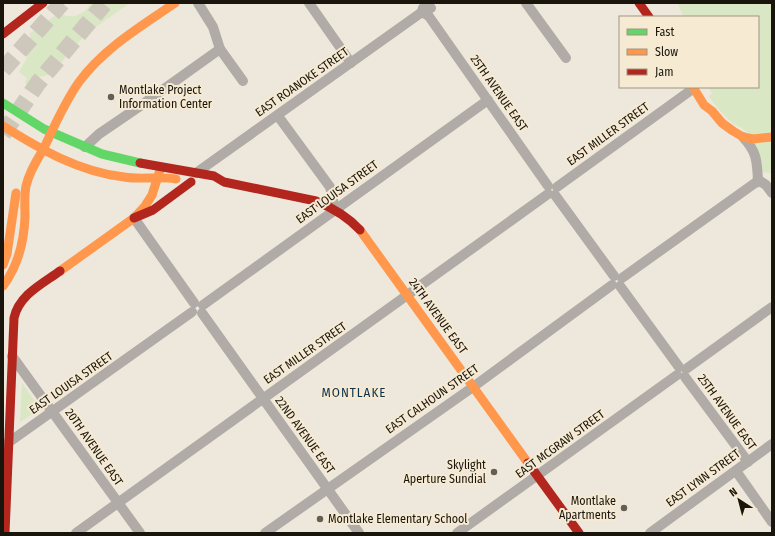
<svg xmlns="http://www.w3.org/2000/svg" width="775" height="536" font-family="'Fira Sans Condensed',sans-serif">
<rect width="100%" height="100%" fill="#eee7db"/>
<g fill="#d9e7c4">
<path d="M91,3H130L90,31L74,47L52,74L39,77L28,85L25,83L27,78L19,72L28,56L25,53L29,43H31L28,41L30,37H31L29,34L60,12L63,15C74,19 85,14 91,3Z"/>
<path d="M678,3H772V174L771,173L761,172C760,157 757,140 744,130C741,127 737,126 734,124C724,116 715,106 709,96L712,93L708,87H758V17H683Z"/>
<polygon points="22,383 40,409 20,422"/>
</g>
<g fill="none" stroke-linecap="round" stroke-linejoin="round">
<g stroke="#cec8bc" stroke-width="17" stroke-dasharray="17 8" stroke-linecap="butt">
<polyline points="3,70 62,3"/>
<polyline points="3,134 38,83 104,4"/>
</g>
<g stroke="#b0aba7" stroke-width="10">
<polyline points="198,3 213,27 220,49 243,81"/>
<polyline points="309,3 351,63"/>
<polyline points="526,3 566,58"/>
<polyline points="427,15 422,12 423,8 427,5 431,8"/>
<polyline points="428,15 548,186"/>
<polyline points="278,116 330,187 335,209"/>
<path d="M743,137C757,152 757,161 758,181"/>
<polyline points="85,147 99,134 143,104 220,49"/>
<polyline points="196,173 422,12"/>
<polyline points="557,187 694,88"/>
<polyline points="555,195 614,276"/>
<polyline points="134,218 194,303"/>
<polyline points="622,278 755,183 760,181 766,185 772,193"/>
<polyline points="620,286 679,367"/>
<polyline points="203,305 488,100"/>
<polyline points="202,313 359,533"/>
<polyline points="12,356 140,533"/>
<polyline points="686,369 772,307"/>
<polyline points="685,377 748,462"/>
<polyline points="5,445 192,312"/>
<polyline points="736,471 772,522"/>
<polyline points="76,533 548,194"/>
<polyline points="265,533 473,387 612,285"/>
<polyline points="457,533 677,375"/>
<polyline points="650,533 772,444"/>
</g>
<polyline stroke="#63d668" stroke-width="9" points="3,103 44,129 102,154 140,163"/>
<g stroke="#ff974d" stroke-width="9">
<polyline points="693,87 704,105 712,111 722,123 733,131 743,137 753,139 772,137"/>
<path d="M3,126C40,149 79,172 124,177C141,180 159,176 176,179"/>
<path d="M43,150C54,127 64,103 79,82C103,49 141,26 175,3"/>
<polyline points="360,230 528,463"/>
<polyline points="3,265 7,254 16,193"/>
<polyline points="60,271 134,218 145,206 152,195 161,167"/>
<path d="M3,286C18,266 24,242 25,217C25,207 24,196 26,186C29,173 36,161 43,150"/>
</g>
<g stroke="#b3261e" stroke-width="9">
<polyline points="639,3 649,17"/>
<polyline points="3,34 43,3"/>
<path d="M140,163L214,176L224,182L316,201C333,208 348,217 360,230"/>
<polyline points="134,218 153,210 191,182"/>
<polyline points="528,463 579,533"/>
<path d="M5,533L14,318C19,295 42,284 60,271"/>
</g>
</g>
<g fill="#645e55" stroke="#f6ead3" stroke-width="1.5">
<circle cx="111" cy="97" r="4"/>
<circle cx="494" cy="472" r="4"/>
<circle cx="624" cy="508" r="4"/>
<circle cx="320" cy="519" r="4"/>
</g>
<g text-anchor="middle" stroke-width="4" stroke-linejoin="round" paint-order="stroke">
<g font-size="12" fill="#19150d" stroke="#f6ead3">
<text transform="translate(302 82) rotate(-35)" y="4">EAST ROANOKE STREET</text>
<text transform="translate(499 93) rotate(55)" y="4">25TH AVENUE EAST</text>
<text transform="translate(608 134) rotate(-36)" y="4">EAST MILLER STREET</text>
<text transform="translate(337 192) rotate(-36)" y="4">EAST LOUISA STREET</text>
<text transform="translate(438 316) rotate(54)" y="4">24TH AVENUE EAST</text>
<text transform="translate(305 353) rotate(-35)" y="4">EAST MILLER STREET</text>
<text transform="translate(71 383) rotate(-35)" y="4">EAST LOUISA STREET</text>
<text transform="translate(432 399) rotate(-35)" y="4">EAST CALHOUN STREET</text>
<text transform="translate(727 412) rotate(54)" y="4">25TH AVENUE EAST</text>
<text transform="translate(305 435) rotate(54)" y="4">22ND AVENUE EAST</text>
<text transform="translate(560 444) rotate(-36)" y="4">EAST MCGRAW STREET</text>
<text transform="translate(94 447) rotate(55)" y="4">20TH AVENUE EAST</text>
<text transform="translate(703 478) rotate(-36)" y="4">EAST LYNN STREET</text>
</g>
<g font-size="12" fill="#19150d" stroke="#f6ead3" text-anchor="start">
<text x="119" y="94">Montlake Project<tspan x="119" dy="14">Information Center</tspan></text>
<text x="486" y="469" text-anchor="end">Skylight<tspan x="486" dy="14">Aperture Sundial</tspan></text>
<text x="616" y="505" text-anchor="end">Montlake<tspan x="616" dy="14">Apartments</tspan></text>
<text x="328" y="523">Montlake Elementary School</text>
</g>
<g font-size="13" letter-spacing="1" fill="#0c334b" stroke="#f6ead3">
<text x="354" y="397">MONTLAKE</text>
</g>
</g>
<rect width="775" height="536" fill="none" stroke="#19150d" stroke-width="8"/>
<rect x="619" y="16" width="140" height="72" fill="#f6ead3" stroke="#9e9584"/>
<rect x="627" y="29" width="20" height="6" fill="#63d668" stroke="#9e9584"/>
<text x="655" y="36" font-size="12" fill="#19150d">Fast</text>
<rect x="627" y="49" width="20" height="6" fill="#ff974d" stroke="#9e9584"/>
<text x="655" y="56" font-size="12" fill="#19150d">Slow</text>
<rect x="627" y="69" width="20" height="6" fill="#b3261e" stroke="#9e9584"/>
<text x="655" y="76" font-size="12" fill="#19150d">Jam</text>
<g transform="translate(739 500) rotate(324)" stroke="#f6ead3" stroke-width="3" paint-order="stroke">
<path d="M0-3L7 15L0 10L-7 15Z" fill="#19150d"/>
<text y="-6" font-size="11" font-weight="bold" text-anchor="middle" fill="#19150d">N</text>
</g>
</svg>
